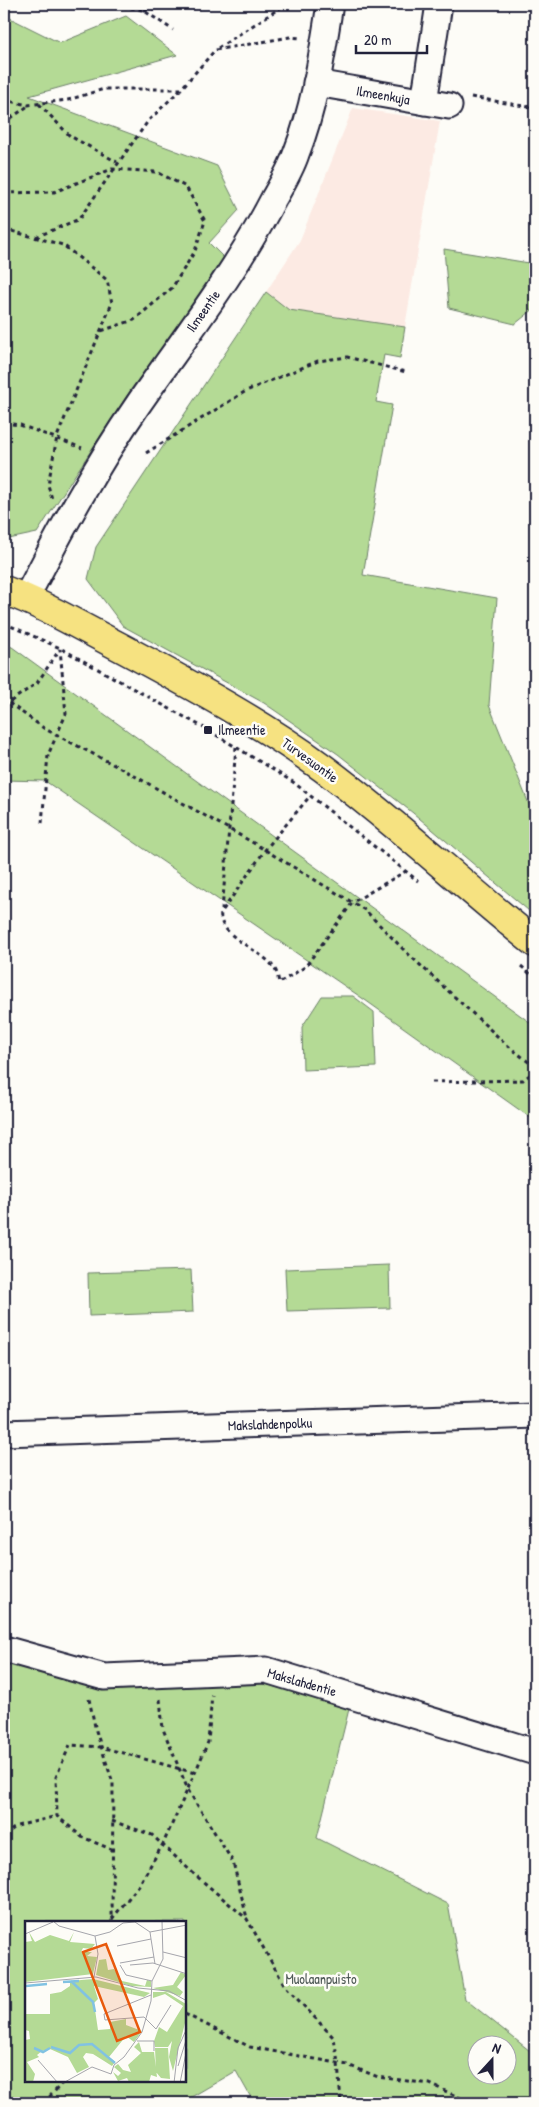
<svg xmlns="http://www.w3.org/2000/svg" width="539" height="2107" font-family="'Patrick Hand',sans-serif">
<rect width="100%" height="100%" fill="#fdfcf7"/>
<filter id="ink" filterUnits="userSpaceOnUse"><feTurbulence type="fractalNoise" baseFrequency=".02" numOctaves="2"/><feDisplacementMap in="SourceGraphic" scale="10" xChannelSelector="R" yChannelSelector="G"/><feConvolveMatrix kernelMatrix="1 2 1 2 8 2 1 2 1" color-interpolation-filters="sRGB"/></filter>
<g filter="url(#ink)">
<polygon fill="#fceae3" points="353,108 440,121 405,327 289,310 266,292 300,240"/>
<g fill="#b4da95" stroke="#6b7e68" fill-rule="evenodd">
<polygon points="4,15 60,43 126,16 177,55 29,96 217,166 239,210 209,243 226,260 132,388 37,533 4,540"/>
<polygon points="444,249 535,264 535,308 515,324 449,308"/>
<polygon points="266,292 289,310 405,327 400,358 384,355 376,402 392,405 363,575 497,598 489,705 535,819 535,916 413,813 338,754 264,703 123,626 88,579 96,547"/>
<polygon points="4,645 12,647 535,1026 535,1121 365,1000 45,781 4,780"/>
<polygon points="322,996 353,996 374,1012 376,1067 303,1070 302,1027"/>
<polygon points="389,1265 390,1308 287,1311 285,1269"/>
<polygon points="191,1270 193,1312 89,1316 88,1273"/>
<path d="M4,1661L259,1682L349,1709L317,1838L448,1904L465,1999L535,2055V2103H254L236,2071L181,2103H4ZM26,1922H185V2081H26ZM476,2044H506V2074H476Z"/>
</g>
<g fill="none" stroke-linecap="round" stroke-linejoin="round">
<defs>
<g id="minor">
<polyline points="316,83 449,106"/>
<polyline points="424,102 439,4"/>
<path d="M26,598C60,532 95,467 137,406C184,338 236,272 274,198C282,184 291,169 296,154C315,106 322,54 330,4"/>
<polyline points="4,1433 535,1415"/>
<polyline points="4,1649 104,1677 266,1670 535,1752"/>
</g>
<path id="major" d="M4,590C45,605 83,628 122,648C191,685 260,722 323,768C397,823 464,886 535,943"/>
</defs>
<use href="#minor" stroke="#22223b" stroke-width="29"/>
<use href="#major" stroke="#22223b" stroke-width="31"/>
<g stroke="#22223b" stroke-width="3" stroke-dasharray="4 4" stroke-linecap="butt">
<polyline points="107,4 143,10 173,30"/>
<polyline points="144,10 160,8 164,4"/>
<polyline points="218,48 286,4"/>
<polyline points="471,97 535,108"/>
<polyline points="4,100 28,105 68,100 104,89 181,89 215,50 290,37 300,38"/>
<polyline points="39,104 70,136 117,162"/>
<polyline points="4,123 28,106"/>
<polyline points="4,193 54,192 112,169 157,172 186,187 205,221 195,251 172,288 134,320 101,331"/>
<polyline points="4,229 63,245 107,280 112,303 57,437 48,485 52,499"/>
<polyline points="36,237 79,219 148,121 180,90"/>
<polyline points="4,423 20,425 82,448"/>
<polyline points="146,453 246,391 318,361 347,357 406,372"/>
<polyline points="4,623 60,648 208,730 293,782 418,881"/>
<polyline points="9,703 45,729 124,770 250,841 365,910 405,951 458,1000 507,1045 535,1067"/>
<polyline points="4,706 37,683 60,649"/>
<path d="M236,747L222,910C212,935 264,950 274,968C277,971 278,978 279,983L305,967L353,902L406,871"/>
<polyline points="42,823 48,755 66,714 60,649"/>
<polyline points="223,910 265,850 310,796"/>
<polyline points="521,966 535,978"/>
<polyline points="432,1082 523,1080 535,1071"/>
<polyline points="89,1699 96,1731 113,1783 112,1922"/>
<polyline points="160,1699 163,1729 188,1790 233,1862 247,1918"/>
<polyline points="112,1821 152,1835 193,1873 247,1919 285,1986 334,2038 338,2063 341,2103"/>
<polyline points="4,1835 17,1826 57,1816"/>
<polyline points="113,1850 82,1837 57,1816 56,1777 70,1745 101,1747 195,1773"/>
<polyline points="112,1919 139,1885 163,1844 195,1773 208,1742 212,1695"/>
<polyline points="185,2014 250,2047 348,2065 378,2077 430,2084 471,2103"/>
<polyline points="44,2103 64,2081"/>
</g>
<use href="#minor" stroke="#fdfcf7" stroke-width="25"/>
<use href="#major" stroke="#f6e281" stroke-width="28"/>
</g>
</g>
<rect fill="#22223b" stroke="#fdfcf7" stroke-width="2" x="203" y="725" width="10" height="10" rx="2.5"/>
<g text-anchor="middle" stroke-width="5" stroke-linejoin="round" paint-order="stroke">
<g font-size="14" fill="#22223b" stroke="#fdfcf7">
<text transform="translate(383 95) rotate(10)" y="5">Ilmeenkuja</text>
<text transform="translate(203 311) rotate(-55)" y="5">Ilmeentie</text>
<text transform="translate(310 760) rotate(36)" y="5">Turvesuontie</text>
<text transform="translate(270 1424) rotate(-2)" y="5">Makslahdenpolku</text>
<text transform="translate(302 1682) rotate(16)" y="5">Makslahdentie</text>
</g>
<g font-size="14" fill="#22223b" stroke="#fdfcf7" text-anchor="start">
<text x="218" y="735">Ilmeentie</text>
</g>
<g font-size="14" fill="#4e5956" stroke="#fdfcf7">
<text x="321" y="1984">Muolaanpuisto</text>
</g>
</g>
<g transform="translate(25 1921)">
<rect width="161" height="161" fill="#fdfcf7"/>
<path d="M4,11L10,21L25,14L44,20L49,11L45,21L70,23L66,28L58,27L56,31H67L62,35L72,36L68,53L0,61V21L7,20ZM81,38L83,49L89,48L97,60L120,65L122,59L126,60V66L106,65L71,54L74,39ZM156,51L161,54L152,66L158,71L155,75L128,67L148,64ZM68,58L125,72L119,76L69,65L73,78L69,82L73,109L85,108V101L101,98V104L117,110L109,121L101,115L84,136L90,141L87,145L68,133L61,132L58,136L64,146L52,152L43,136L25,128L17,130L12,134L14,136L2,141L10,153L8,161H0V119L5,118L4,110L0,109V93H25V73L36,71L45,65V60ZM128,71H141L161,83V98L148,150L144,136L147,120L143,126H130L129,120L134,106L142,111L158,85L140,73L128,77ZM114,121L117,131H129L132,156L126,154L124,161H104L102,157L93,160L88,151L93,155L96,152L89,146L93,143L98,149L106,151L103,144L116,132L109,126ZM130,127H143L145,158L136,157L131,151Z" fill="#b4da95"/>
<path fill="none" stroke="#81c2e2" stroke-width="2.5" d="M46,60L68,81L70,91M38,61L54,60M1,65L22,63M26,126L45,132L54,124L67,123L90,142M9,127L18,131L25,127"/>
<path fill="none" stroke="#a5a5ac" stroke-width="1" d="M28,0L34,5L70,15M0,13L28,1M70,15L85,11L98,2L110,1L125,11L162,4M126,18L130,43M92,25L126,18L125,11M138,31L162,37M95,42L129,36M95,44L101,54L127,60M105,44L128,42L162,53M69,56L73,33L70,15M0,62L71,56L113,67L144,70L162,80M126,74L79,93L80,99L119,96L131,108L146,84M112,120H129V130M13,139L33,162M153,145L162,116M86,153L89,144L99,136L117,111L126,80L127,60L138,38L137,0M38,162L67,146L86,153M149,162L153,127L162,107M155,162L162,127M160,162L162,137"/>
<path fill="#e8590c" fill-opacity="0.15" stroke="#e8590c" stroke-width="2.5" d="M81,23L115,111L92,120L58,31Z"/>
<rect width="161" height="161" fill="none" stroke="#22223b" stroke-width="2.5"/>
</g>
<rect width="539" height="2107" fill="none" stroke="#fdfcf7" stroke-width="20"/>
<rect x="10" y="10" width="519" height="2087" fill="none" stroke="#22223b" stroke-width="2" filter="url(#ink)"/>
<g transform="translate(492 2060) rotate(21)"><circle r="24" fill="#fdfcf7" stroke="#a5a5ac"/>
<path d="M0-4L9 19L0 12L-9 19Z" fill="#22223b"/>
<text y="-8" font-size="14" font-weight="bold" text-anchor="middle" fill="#22223b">N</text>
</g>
<path d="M356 45v8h71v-8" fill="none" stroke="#22223b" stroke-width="2.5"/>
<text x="364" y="45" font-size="15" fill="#22223b" stroke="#fdfcf7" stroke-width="4" paint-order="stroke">20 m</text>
</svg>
